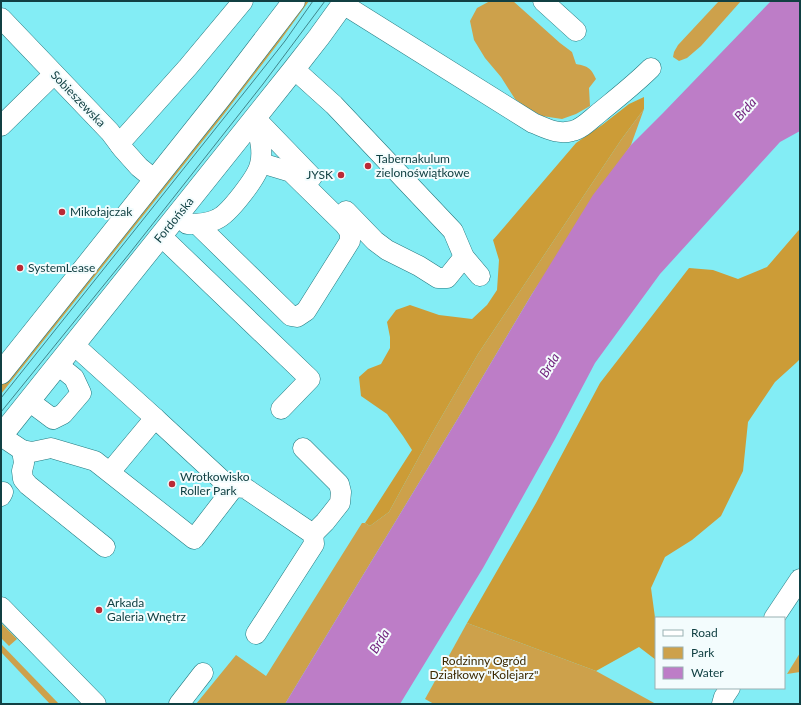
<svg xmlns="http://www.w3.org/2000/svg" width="801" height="705" font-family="Lato,sans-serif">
<rect width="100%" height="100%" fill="#83edf5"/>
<g fill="#cda14b">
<polygon points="304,1 309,1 280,41 221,118 1,394 1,385 80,287"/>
<path d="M490,1H513L560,43L572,52L576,64C588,66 591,68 596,79L589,88L590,106L576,114L562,119L542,116L526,107L515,99L501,77L485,58L474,40L470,21L477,8Z"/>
<polygon points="719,1 741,1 701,46 687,58 679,61 673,57 674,52 678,45"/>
<polygon points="644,109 631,145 532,294 457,420 285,704 196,704 236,655 266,676 362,523 365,523 370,526 389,512 431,435 478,354 621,140"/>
<polygon points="1,623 17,639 9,646 1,638"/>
<polygon points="467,623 596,671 656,704 434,704 425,699"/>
<polygon points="1,644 59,704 50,704 1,652"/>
<polygon points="800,653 800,672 787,674"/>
</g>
<g fill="#cc9c37">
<polygon points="644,97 644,109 621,140 478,354 431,435 389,512 370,526 365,523 412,450 403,436 387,414 361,396 359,377 368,369 381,364 390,348 390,337 387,322 396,310 410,305 439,315 472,319 487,305 497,290 499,260 493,240 576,143 602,125 629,104"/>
<polygon points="800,229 800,359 796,363 775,382 748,422 743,471 721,516 692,540 665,557 651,588 656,625 656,660 639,647 596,671 467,623 536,503 600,383 689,268 713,270 738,279 767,267 798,231"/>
</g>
<polygon fill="#bd7dc7" points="771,1 800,1 800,131 780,142 660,274 595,363 555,439 483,568 400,704 285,704 457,420 532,294 593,195 631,145 663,113"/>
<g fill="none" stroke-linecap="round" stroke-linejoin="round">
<defs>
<g id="minor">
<polyline points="543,1 576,31"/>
<path d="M343,4L533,123C546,128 557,135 572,131C582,129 591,119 600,112C617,98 635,84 651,68"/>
<polyline points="1,18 110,132 122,148 139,167 155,180"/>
<polyline points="294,69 334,105 453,231 464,257 480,276"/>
<polyline points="255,118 312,177"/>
<polyline points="1,126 54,74"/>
<polyline points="119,144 188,67 243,1"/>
<polyline points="346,211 375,241 387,250 419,266 438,278 447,278 464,257"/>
<path d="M187,224C195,224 210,223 217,219C229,214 258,176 260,164C264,149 258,133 255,118"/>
<polyline points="197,224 291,316 297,317 306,311 350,241 350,232 344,224 291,172 261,163"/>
<polyline points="161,236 310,379 281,409"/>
<polyline points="74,345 155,418 110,472"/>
<polyline points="29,401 53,419 63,414 81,393 74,378 58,365"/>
<polyline points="155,418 223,481 234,487 245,488 313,534 314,544 256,634"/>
<polyline points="1,436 22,450 32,452 51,448 95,461 194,539 234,487"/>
<polyline points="303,448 339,484 341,492 340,503 325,522 313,534"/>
<polyline points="22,450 24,463 22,471 23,479 28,485 105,547"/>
<polyline points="1,496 3,492"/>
<polyline points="1,607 96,704"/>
<polyline points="774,618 800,579"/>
<polyline points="179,704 203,673"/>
<polyline points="722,704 724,697 730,688"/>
</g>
<g id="major">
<polyline points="1,373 220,98 294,1"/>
<polyline points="1,436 294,69 319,37 345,1"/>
</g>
</defs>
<use href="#minor" stroke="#24797f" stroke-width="21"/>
<use href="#major" stroke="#24797f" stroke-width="23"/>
<use href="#minor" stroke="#fff" stroke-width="20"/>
<use href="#major" stroke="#fff" stroke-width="22"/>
<g stroke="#3f868b" stroke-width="1">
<polyline points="1,398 255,79 285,41 313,1"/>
<polyline points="1,412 129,254 263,84 325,1"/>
</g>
</g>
<g fill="#ba2935" stroke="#f3fcfd" stroke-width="1.5">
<circle cx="368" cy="166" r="4"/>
<circle cx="341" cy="175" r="4"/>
<circle cx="62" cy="212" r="4"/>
<circle cx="20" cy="268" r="4"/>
<circle cx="172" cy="484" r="4"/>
<circle cx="99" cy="610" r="4"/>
</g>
<g text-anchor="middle" stroke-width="4" stroke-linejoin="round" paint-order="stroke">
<g font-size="12" fill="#114043" stroke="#f3fcfd">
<text transform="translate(78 99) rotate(46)" y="4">Sobieszewska</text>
<text transform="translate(174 220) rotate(-51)" y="4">Fordońska</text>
</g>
<g font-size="12" fill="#114043" stroke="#f3fcfd" text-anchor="start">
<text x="376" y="163">Tabernakulum<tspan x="376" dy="14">zielonoświątkowe</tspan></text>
<text x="333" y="179" text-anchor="end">JYSK</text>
<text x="70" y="216">Mikołajczak</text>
<text x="28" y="272">SystemLease</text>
<text x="180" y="481">Wrotkowisko<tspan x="180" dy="14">Roller Park</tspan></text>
<text x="107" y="607">Arkada<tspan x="107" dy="14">Galeria Wnętrz</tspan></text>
</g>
<g font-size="12" fill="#3c2900" stroke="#f3fcfd">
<text x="484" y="665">Rodzinny Ogród<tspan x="484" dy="14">Działkowy "Kolejarz"</tspan></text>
</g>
<g font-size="13" font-style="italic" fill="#72247e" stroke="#f3fcfd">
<text transform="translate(745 109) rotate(-48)" y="5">Brda</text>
<text transform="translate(549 365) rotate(-58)" y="5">Brda</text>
<text transform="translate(379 641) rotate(-58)" y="5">Brda</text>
</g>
</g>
<rect width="801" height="705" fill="none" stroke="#114043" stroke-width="4"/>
<rect x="655" y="617" width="130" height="72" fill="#f3fcfd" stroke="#99b1b3"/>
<rect x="663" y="630" width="20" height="6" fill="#ffffff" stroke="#99b1b3"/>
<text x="691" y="637" font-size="12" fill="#114043">Road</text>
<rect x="663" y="647" width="20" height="12" fill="#cda14b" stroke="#99b1b3"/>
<text x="691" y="657" font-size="12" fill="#114043">Park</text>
<rect x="663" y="667" width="20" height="12" fill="#bd7dc7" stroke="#99b1b3"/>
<text x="691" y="677" font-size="12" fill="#114043">Water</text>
</svg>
